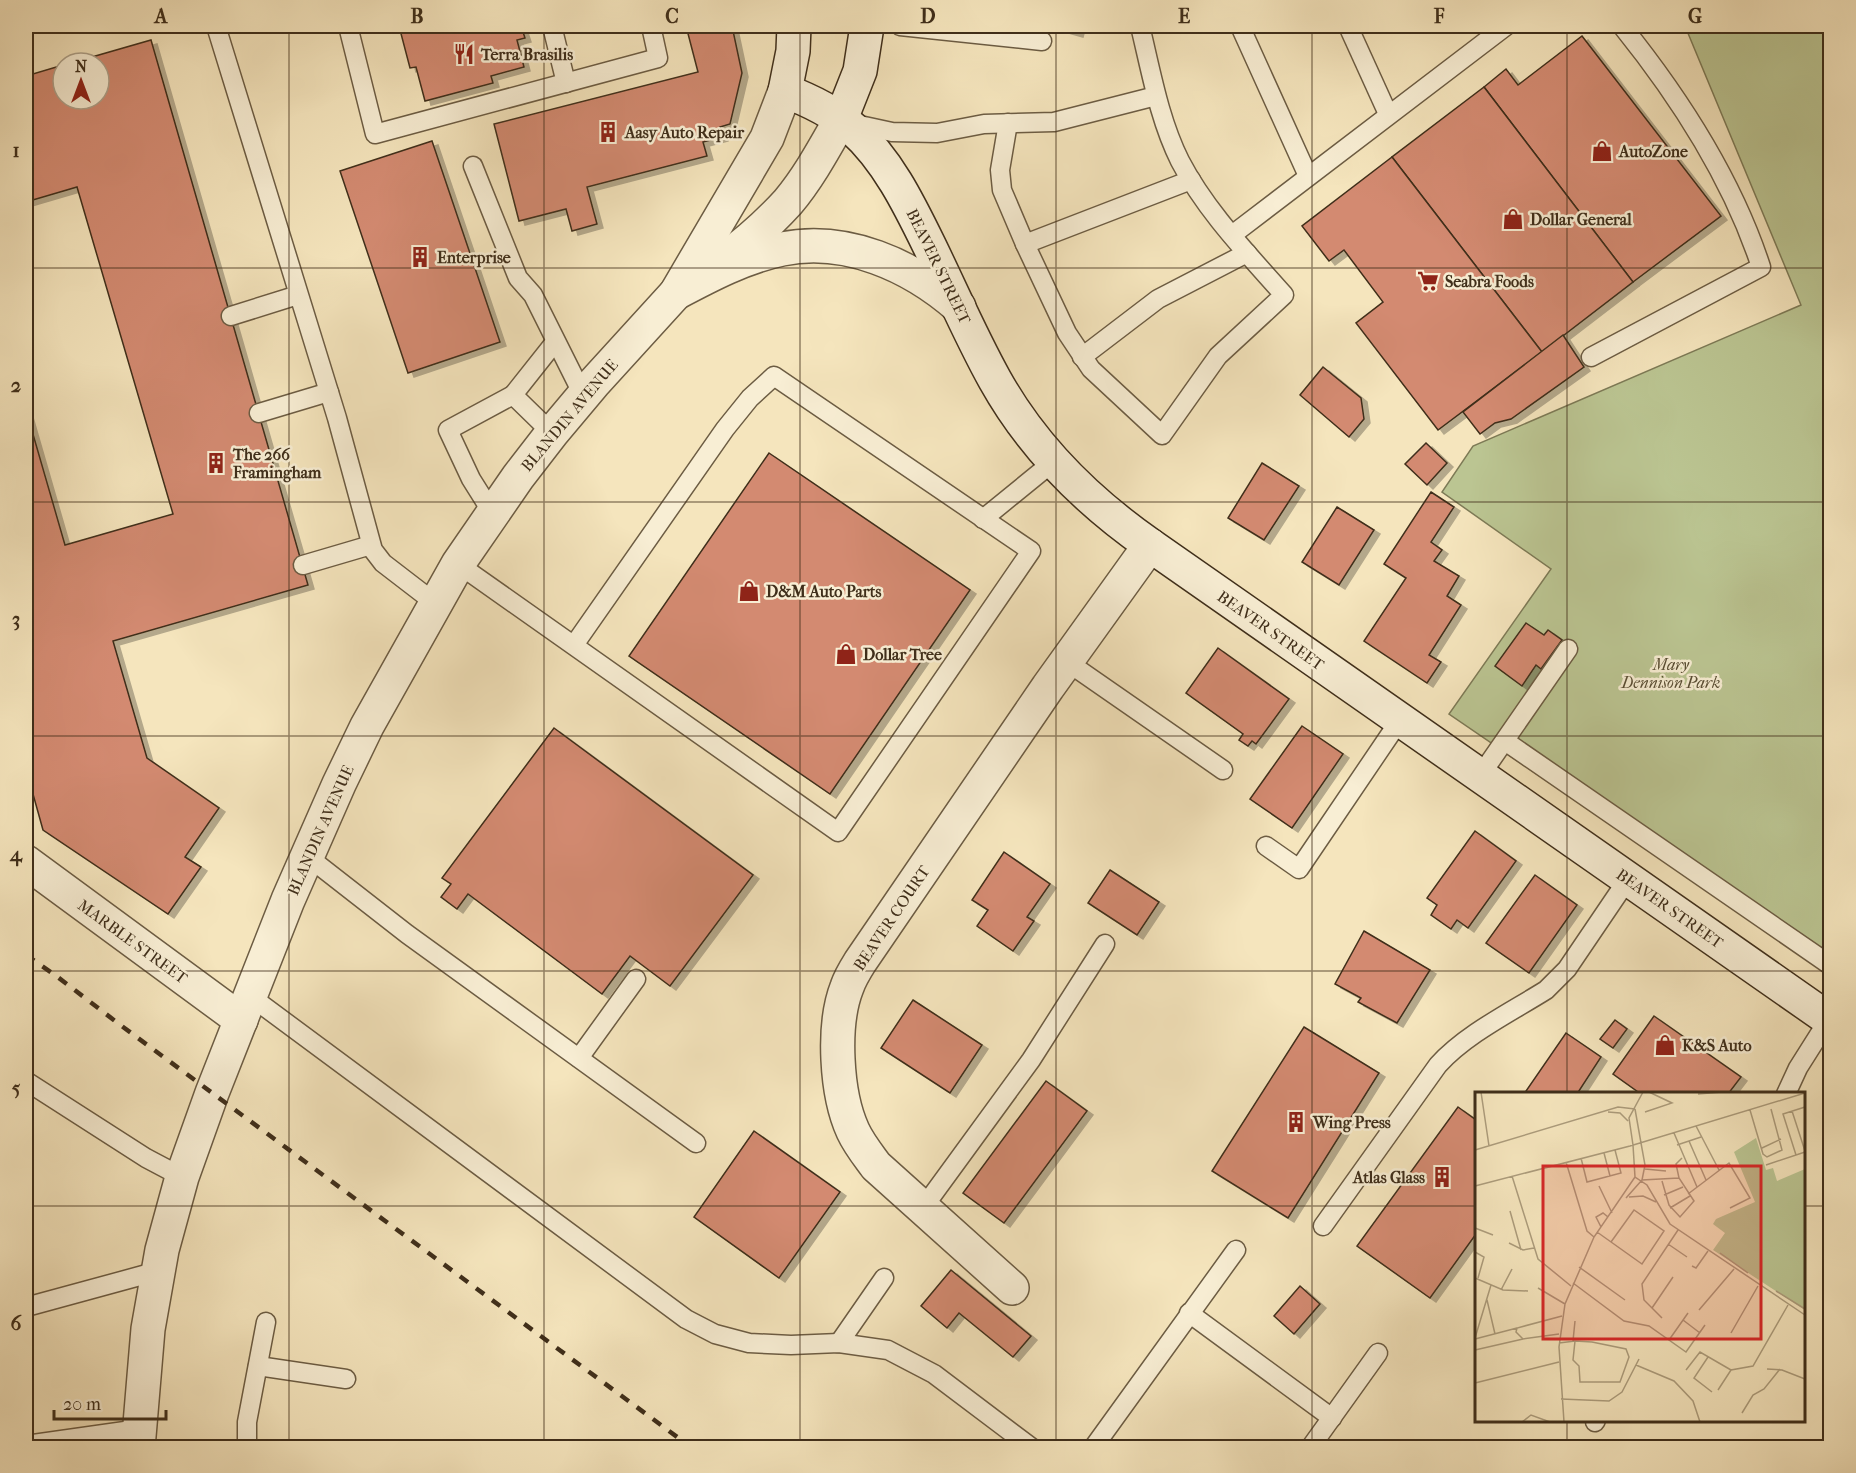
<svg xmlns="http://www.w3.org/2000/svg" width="1856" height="1473" font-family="'IM FELL French Canon',serif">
<defs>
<filter id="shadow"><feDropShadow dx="6" dy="4" stdDeviation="0" flood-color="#0004"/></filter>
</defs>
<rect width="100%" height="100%" fill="#f5e5bd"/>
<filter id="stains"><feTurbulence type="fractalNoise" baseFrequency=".00333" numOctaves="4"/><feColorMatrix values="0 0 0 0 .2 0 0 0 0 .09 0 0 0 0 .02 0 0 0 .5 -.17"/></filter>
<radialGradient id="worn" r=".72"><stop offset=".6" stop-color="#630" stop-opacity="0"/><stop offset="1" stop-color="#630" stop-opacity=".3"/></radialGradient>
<polygon fill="#bbc592" stroke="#7d7a56" stroke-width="1.5" points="1685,26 1830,26 1830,975 1449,714 1551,569 1442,492 1473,446 1801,305"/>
<g fill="#d38a71" stroke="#3f2e1a" stroke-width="1.5" filter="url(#shadow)">
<polygon points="399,26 521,26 525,38 517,40 524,67 491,76 493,83 425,101 416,67 410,68"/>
<polygon points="686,26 732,26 742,73 730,124 720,127 722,137 703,142 707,156 587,187 597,224 572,231 566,209 519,221 494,124 698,72"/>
<polygon points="1052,26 1079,26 1077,33"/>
<polygon points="1582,36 1721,216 1633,282 1484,87 1506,69 1518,85"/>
<polygon points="151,40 308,585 113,641 147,758 219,808 185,857 201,867 168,914 43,830 26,769 26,410 65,545 173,514 77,187 26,202 26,76 63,65 63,99 99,99 99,63 71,63"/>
<polygon points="1484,87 1633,282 1542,352 1392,157"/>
<polygon points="432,141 500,342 408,373 340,171"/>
<polygon points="1392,157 1542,352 1438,430 1356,323 1383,302 1344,250 1329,261 1302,226"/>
<polygon points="1563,335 1584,367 1511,419 1495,423 1480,434 1463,412"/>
<polygon points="1323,367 1361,398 1364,419 1349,437 1300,395"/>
<polygon points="1426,443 1447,463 1427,485 1405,464"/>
<polygon points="769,453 970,590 830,794 629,656"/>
<polygon points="1262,463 1299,486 1264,540 1228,518"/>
<polygon points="1431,492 1454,507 1431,542 1442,550 1434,561 1459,576 1447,596 1461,605 1429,655 1441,662 1427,683 1364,641 1406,578 1384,564"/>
<polygon points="1337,507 1374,530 1339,585 1302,562"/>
<polygon points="1526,623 1544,635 1548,630 1562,640 1541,669 1536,665 1522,686 1495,666"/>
<polygon points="1218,648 1289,699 1256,744 1252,741 1248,746 1239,740 1243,734 1186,693"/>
<polygon points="1302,726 1343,754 1292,828 1250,799"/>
<polygon points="554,728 753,875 670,986 630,956 602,994 468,894 457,909 441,897 451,884 442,878"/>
<polygon points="1475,831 1516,861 1468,928 1457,920 1451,929 1431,915 1437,905 1427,898"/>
<polygon points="1004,852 1050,884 1027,917 1034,921 1013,951 977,926 988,910 972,900"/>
<polygon points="1110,870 1159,902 1137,935 1088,903"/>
<polygon points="1535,875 1577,905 1529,973 1486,943"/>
<polygon points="1364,931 1430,970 1397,1023 1358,1002 1361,998 1335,984"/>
<polygon points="913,1000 982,1045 950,1093 881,1048"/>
<polygon points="1654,1016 1741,1077 1728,1094 1641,1094 1613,1074"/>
<polygon points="1615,1020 1627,1029 1613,1048 1600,1039"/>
<polygon points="1304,1027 1379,1073 1288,1218 1212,1171"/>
<polygon points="1566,1033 1601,1057 1577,1094 1530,1094 1526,1091"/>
<polygon points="1046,1081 1087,1111 1004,1223 963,1193"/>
<polygon points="1458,1107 1476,1120 1476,1234 1430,1298 1357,1246"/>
<polygon points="754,1131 840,1192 779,1278 694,1217"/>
<polygon points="951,1270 1031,1336 1013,1357 959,1313 947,1328 921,1306"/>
<polygon points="1300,1286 1320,1304 1294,1334 1274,1316"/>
</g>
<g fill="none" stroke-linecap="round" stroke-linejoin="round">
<defs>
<g id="service">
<polyline points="216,26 337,418 373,550 383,563 435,603"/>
<polyline points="348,26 375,134 658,58 651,26"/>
<polyline points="552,26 566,83"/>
<polyline points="900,26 1042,41"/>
<polyline points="1240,26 1308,176"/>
<polyline points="1348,26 1388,114"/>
<path d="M1008,123L1000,170L1002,190L1025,244L1067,333L1091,369L1162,435L1218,356L1284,295C1247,253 1206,211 1180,161C1159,119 1151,71 1140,26"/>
<polyline points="855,124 892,132 937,133 984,124 1054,122 1156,96"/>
<polyline points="473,166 518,278 533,295 583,395"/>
<polyline points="1232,235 1506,26"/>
<polyline points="1025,244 1191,180"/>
<polyline points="231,316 298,295"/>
<polyline points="1082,357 1158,299 1247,253"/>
<path d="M1591,357L1761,267C1732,178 1680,98 1622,26"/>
<polyline points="513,395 555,342"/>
<polyline points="259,413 329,392"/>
<polyline points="493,514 471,479 448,430 513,395 552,433"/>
<polyline points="983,519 1053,462"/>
<polyline points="458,564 838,832 1031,551 774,376 750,398 725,429 574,645"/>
<polyline points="303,565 371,545"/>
<polyline points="1066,661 1223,770"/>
<polyline points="1505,741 1830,965"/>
<polyline points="1480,776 1568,649"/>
<polyline points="1266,846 1299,869 1400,720"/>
<polyline points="307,856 407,934 696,1143"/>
<polyline points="250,996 686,1319 715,1334 749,1343 791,1345 839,1343 888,1350 934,1374 1032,1448"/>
<polyline points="579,1058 636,979"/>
<polyline points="26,1081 146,1158 182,1177"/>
<polyline points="1786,1094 1798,1068 1829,1019"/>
<polyline points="923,1208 1031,1060 1105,944"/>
<path d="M1323,1226L1438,1065C1466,1034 1511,1012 1546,990L1567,969L1628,879"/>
<polyline points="26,1307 158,1271"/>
<polyline points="1189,1313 1332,1418"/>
<polyline points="839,1343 884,1278"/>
<polyline points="258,1366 346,1379"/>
<polyline points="1595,1422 1596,1420"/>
<polyline points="26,1445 139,1429"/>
<polyline points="247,1448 247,1422 266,1322"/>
<polyline points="1093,1448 1236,1250"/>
<polyline points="1310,1448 1378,1353"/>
</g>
<g id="minor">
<polyline points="26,862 241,1020"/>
<path d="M1012,1288L876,1166C868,1155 859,1144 853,1131C836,1094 832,1025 847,987C850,978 855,970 860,962L1048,687L1150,545"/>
</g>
<g id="tertiary">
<path d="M722,261C745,244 769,223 788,202C809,177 825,147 841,119"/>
<path d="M676,293C710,275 744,257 782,249C846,236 911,265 959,307"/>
<polyline points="138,1448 148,1329 162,1250 182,1177 212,1093 288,900 339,784 367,726 458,564 518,477 552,433 594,383 676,293 767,138 785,91"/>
</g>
<g id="secondary">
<path d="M794,26L793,51L785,91C809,100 832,111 852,128C887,159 909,204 929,245C951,290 971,337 995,380C1033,448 1087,501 1150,545L1830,1020"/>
<polyline points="841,119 860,71 867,26"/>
</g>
</defs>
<use href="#service" stroke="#6c5c43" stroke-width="21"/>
<use href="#minor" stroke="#6c5c43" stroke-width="36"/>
<use href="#tertiary" stroke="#6c5c43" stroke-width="36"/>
<use href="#secondary" stroke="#3f2e1a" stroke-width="36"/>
<use href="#service" stroke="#f8eed4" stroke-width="18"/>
<use href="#minor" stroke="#f8eed4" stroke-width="33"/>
<use href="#tertiary" stroke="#f8eed4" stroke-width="33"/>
<use href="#secondary" stroke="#f8eed4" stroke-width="33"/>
<polyline stroke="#3f2e1a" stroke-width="4.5" stroke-dasharray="10 10" stroke-linecap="butt" points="26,955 55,975 119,1024 692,1448"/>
</g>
<path fill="none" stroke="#3f2e1a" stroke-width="1.5" stroke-opacity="0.55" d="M289,26V1448M544,26V1448M800,26V1448M1056,26V1448M1312,26V1448M1567,26V1094M26,268H1830M26,502H1830M26,736H1830M26,971H1830M26,1206H1476M1804,1206H1830M1567,1420V1448"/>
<defs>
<symbol id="restaurant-bare" viewBox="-9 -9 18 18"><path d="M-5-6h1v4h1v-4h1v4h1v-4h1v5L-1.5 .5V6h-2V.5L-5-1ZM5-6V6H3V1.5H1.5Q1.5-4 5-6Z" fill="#8f2418" stroke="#f8eed4" stroke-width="2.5" paint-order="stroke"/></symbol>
<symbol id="building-bare" viewBox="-9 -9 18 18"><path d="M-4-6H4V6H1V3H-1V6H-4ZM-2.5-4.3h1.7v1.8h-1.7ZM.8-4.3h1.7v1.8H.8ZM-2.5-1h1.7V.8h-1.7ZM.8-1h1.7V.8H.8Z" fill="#8f2418" stroke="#f8eed4" stroke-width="2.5" paint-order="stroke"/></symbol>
<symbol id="shop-bare" viewBox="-9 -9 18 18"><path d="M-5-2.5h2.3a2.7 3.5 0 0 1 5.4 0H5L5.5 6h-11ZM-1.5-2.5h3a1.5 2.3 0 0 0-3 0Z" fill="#8f2418" stroke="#f8eed4" stroke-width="2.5" paint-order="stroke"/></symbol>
<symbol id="supermarket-bare" viewBox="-9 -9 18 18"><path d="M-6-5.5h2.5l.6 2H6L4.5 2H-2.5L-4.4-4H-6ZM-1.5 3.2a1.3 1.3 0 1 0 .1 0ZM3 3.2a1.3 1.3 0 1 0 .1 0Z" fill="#8f2418" stroke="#f8eed4" stroke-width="2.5" paint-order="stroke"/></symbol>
</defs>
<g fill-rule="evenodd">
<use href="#restaurant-bare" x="449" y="39" width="30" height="30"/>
<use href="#building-bare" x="593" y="117" width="30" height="30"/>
<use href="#shop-bare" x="1587" y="136" width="30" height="30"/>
<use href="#shop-bare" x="1498" y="204" width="30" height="30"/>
<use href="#building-bare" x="405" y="242" width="30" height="30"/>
<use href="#supermarket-bare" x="1413" y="266" width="30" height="30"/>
<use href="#building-bare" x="201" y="448" width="30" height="30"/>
<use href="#shop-bare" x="734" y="576" width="30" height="30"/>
<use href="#shop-bare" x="831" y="639" width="30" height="30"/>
<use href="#shop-bare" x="1650" y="1030" width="30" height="30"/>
<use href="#building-bare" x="1281" y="1107" width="30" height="30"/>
<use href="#building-bare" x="1427" y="1162" width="30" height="30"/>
</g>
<g text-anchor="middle" stroke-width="5" stroke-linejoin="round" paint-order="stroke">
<g font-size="16" font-weight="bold" fill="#3f2e1a" stroke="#f8eed4" text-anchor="start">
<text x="481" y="60">Terra Brasilis</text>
<text x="625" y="138">Aasy Auto Repair</text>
<text x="1619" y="157">AutoZone</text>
<text x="1530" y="225">Dollar General</text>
<text x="437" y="263">Enterprise</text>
<text x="1445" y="287">Seabra Foods</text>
<text x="233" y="460">The 266<tspan x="233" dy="18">Framingham</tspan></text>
<text x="766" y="597">D&amp;M Auto Parts</text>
<text x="863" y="660">Dollar Tree</text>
<text x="1682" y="1051">K&amp;S Auto</text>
<text x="1313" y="1128">Wing Press</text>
<text x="1425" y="1183" text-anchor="end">Atlas Glass</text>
</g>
<g font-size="16" fill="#3f2e1a" stroke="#f8eed4">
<text transform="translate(939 266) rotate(64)" y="6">BEAVER STREET</text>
<text transform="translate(569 415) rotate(-50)" y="6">BLANDIN AVENUE</text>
<text transform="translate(1271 630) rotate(35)" y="6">BEAVER STREET</text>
<text transform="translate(320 830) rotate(-66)" y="6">BLANDIN AVENUE</text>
<text transform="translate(1670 908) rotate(35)" y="6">BEAVER STREET</text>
<text transform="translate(891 918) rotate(-56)" y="6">BEAVER COURT</text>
<text transform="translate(133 941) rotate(36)" y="6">MARBLE STREET</text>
</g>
<g font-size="16" font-style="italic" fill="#584c32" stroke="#f8eed4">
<text x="1671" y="670">Mary<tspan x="1671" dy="18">Dennison Park</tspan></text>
</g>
</g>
<g transform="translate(1475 1092)">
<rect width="330" height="330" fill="#f5e5bd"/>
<path d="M281,46L291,78L298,76L302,89L330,77V218L238,158L250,141L238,132L241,127L280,110L259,60Z" fill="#bbc592"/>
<path fill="none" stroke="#ac9c7c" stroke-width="1.5" d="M6,0L14,54M223,2L247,0M160,17L166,51M275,18L288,62L292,65L307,58L296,17M317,19L330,59M133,20L145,21L153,29M170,20L197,11L174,0M221,34L244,78M199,41L222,95M214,49L231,88M166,51L170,73L167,88M158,53L154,26L168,0M158,53L160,85L172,93L195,132L330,223M202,53L226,45M287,56L306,47M0,58L143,15L160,17M129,61L135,84M321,63L308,22L330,15M106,66L112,90L146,81L140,58M91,70L112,139L119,145M291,73L330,60M170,77L191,79M37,84L63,167L96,194M187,89L194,113L205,125L219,109L204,86L201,72L207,66M0,94L155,54L330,1M124,94L137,121M213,102L254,71L275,106L255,116M189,103L208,95M154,105L168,104L181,110M151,106L167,88L204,86M195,116L215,104M35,119L46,158M126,135L121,125L128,121L133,125M0,136L18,143M122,140L167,172L189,139L159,118L136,150M34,151L48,158L59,156M193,152L212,165M0,160L9,165L3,186M245,161L273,181M217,174L221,176L233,159M104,175L150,208M0,186L28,198L53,199M98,191L149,229L174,234L211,260L230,233M63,196L90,212M26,198L37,177M301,199L330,217M12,208L20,242M177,216L198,185M224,218L259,177M187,226L169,208L167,192L203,138M208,228L225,241M256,241L283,194M84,242L48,247L41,240L42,236L87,224M0,246L16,193M0,247L42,236M194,248L213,221M98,249L100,229M84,251L100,249L117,250L151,257L154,265L145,290H105L104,274L98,268L100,249M0,258L48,247M233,265L219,286L237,300M161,273L199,289L218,309L225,330M292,277L307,278L330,287M211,278L225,260L256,278M0,291L84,270M243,298L256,278L278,274L313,213M86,307L134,309L147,300L164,267M267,321L278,303L289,297L305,277M47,330L56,323L75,330M89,330L84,255L90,212L119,145L160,85"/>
<path fill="#d62828" fill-opacity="0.15" stroke="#d62828" stroke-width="3" d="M68,74H286V247H68Z"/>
<rect width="330" height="330" fill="none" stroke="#3f2e1a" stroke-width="3"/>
</g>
<rect width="1856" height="1473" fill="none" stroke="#f5e5bd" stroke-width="66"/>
<g transform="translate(81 81)"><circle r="28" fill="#f8eed4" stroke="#aea18a" stroke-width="1.5"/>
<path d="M0-4.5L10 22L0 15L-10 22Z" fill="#8f2418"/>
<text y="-9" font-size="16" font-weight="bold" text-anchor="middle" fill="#3f2e1a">N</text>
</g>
<path d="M54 1410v9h112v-9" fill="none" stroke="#3f2e1a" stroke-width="3"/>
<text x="63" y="1410" font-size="18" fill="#3f2e1a" stroke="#f8eed4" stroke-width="4.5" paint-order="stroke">20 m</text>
<rect x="33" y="33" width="1790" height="1407" fill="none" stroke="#3f2e1a" stroke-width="2"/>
<g font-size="20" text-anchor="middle" font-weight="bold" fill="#3f2e1a">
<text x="161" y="23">A</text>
<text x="417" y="23">B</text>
<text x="672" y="23">C</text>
<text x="928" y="23">D</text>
<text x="1184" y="23">E</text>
<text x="1439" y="23">F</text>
<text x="1695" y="23">G</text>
<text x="16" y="157">1</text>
<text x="16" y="392">2</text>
<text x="16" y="626">3</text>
<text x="16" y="861">4</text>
<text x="16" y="1095">5</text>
<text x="16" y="1330">6</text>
</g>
<rect width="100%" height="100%" filter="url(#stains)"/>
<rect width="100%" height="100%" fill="url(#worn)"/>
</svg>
